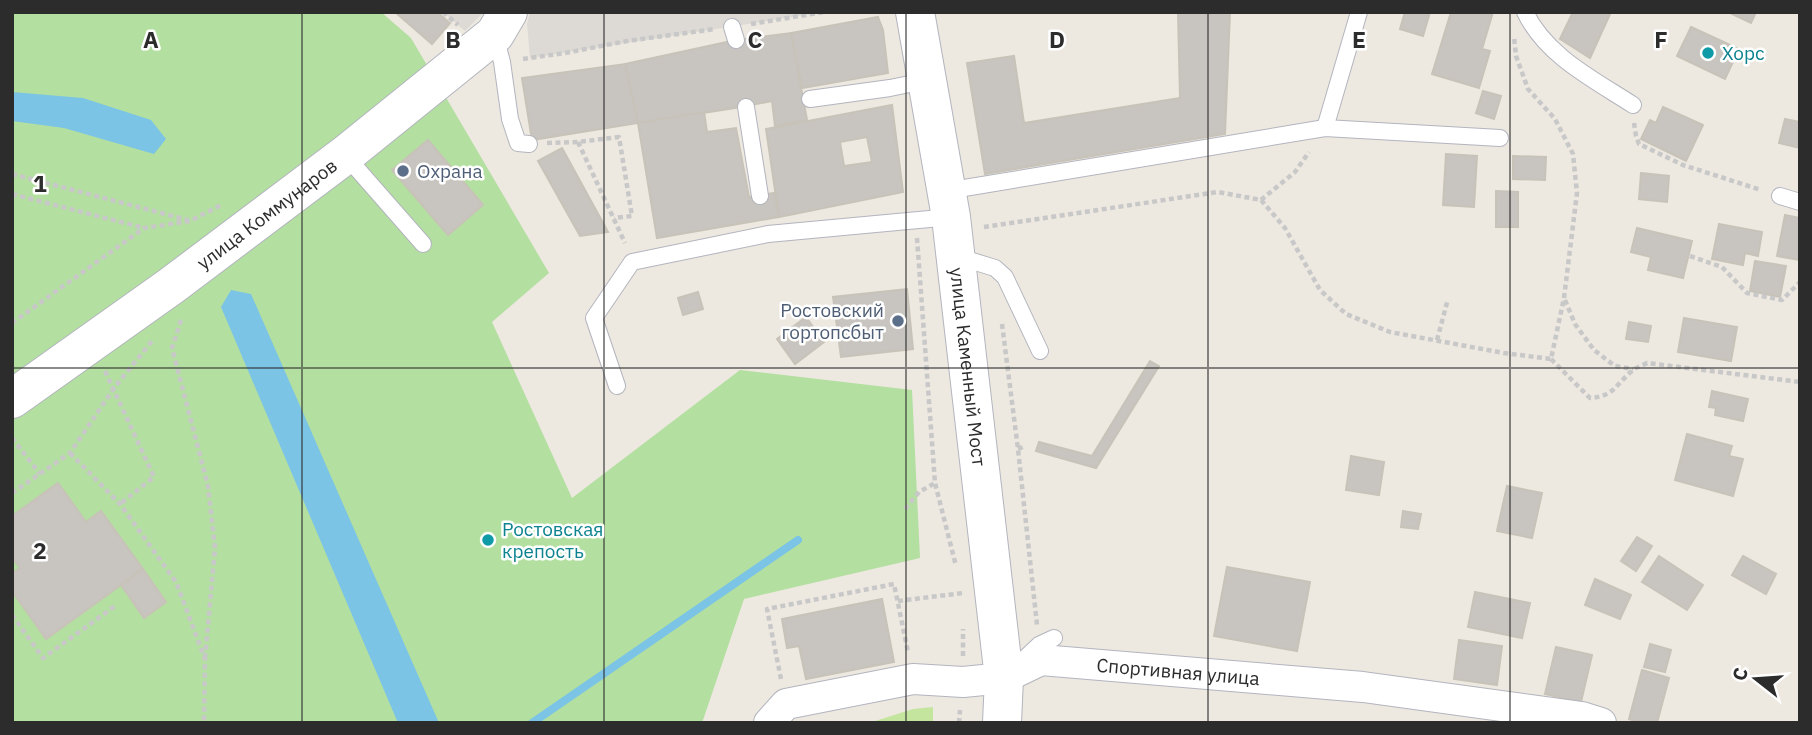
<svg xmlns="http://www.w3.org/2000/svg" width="1812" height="735" font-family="'IBM Plex Sans',sans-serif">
<rect width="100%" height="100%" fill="#ede8e0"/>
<polygon fill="#b3dfa0" points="12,12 381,12 411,38 549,273 492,322 572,498 740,370 912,390 920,558 744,599 702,723 12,723"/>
<polygon fill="#c3e59d" points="933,707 933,723 869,723 913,709"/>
<g fill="#dddad6">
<polygon points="443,12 484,12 465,31"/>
<polygon points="530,12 824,12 530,58 527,24"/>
</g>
<g fill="#7bc4e6">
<polygon points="12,92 83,98 151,120 166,139 154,154 64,128 12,121"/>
<polygon points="231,290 251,294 439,723 398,723 221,307"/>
</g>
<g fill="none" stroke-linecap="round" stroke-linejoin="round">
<polyline stroke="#7bc4e6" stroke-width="8" points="532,723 798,540"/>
</g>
<g fill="#c8c4bf" stroke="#c8c3b9" stroke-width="2" fill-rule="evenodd">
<polygon points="395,12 437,12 450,23 432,44"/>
<polygon points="1178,12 1230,12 1225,134 985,174 967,63 1014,56 1024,123 1180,98"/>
<polygon points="1405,12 1430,12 1423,36 1400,29"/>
<polygon points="1451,12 1493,12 1482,49 1490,51 1479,88 1432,74"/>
<polygon points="1573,12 1611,12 1590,58 1560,39"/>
<polygon points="1728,12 1756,12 1751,23"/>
<polygon points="878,17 883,30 888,73 802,88 791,33"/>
<polygon points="1691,27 1739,49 1725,79 1677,56"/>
<polygon points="791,33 807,120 775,126 772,101 735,108 638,123 625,64 736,40"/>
<polygon points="625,64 638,123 532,140 522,78"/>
<polygon points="1483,91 1501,96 1494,119 1476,113"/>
<path d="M892,105L903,192L779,217L766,129ZM867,137L872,162L844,166L840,142Z"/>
<polygon points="1663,107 1703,125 1686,161 1641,139 1650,120 1656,123"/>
<polygon points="704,112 707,132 736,128 749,197 774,193 779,217 657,238 638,123"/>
<polygon points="1785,119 1800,122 1800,148 1779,143"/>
<polygon points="428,140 483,205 448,235 392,170"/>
<polygon points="562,148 608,232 580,236 538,161"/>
<polygon points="1446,154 1477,156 1474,207 1443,205"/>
<polygon points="1513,156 1546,157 1545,180 1513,179"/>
<polygon points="1641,173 1669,176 1667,202 1639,199"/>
<polygon points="1496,191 1518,192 1518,227 1496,227"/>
<polygon points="1785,215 1800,218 1800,260 1777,256"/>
<polygon points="1719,224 1762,232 1758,256 1745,253 1743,265 1712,259"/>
<polygon points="1637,228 1692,241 1683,278 1648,270 1651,257 1631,252"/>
<polygon points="1755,261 1786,266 1780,297 1750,291"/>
<polygon points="907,289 913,349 841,357 833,297"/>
<polygon points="698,292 703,309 683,315 678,298"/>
<polygon points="806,317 824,342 795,364 777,339"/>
<polygon points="1684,318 1737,327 1731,361 1678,352"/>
<polygon points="1629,322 1651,326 1648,342 1626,339"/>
<polygon points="1150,361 1159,366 1096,468 1036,451 1039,442 1092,456"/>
<polygon points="1712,391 1748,399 1743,421 1715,415 1716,408 1709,407"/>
<polygon points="1687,434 1732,446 1729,456 1743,459 1733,496 1675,480"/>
<polygon points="1351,456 1384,462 1379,495 1346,490"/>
<polygon points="58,483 86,522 101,511 143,569 46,639 12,591 12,573 20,568 12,558 12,516"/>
<polygon points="1507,486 1542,493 1532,538 1497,531"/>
<polygon points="1403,511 1421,514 1418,529 1401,527"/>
<polygon points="1637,537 1652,546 1636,571 1621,561"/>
<polygon points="1659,556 1703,585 1687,610 1642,582"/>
<polygon points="1743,556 1776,574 1766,594 1732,575"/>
<polygon points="1227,567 1310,582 1297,651 1214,636"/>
<polygon points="143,569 166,602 144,618 121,585"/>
<polygon points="1595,579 1631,595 1620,619 1585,605"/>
<polygon points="1475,592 1530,603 1522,638 1468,627"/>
<polygon points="882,599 894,662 806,679 799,646 787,648 782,619"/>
<polygon points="1459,640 1502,646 1497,685 1454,679"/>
<polygon points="1650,644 1671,650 1665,672 1644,667"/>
<polygon points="1556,647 1592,655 1581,702 1545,694"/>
<polygon points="1642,670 1669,678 1657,723 1642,723 1629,719"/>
</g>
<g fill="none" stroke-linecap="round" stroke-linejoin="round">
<defs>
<g id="lane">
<path d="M1525,12C1546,56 1593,79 1633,105"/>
<polyline points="732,27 736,40"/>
<polyline points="495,36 502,62 510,119 518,143 529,144"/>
<polyline points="810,99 890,88 929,80"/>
<polyline points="746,107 760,196"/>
<polyline points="1325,128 1359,12"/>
<polyline points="345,155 423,244"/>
<polyline points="946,191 1325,128 1500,138"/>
<polyline points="1780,196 1800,202"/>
<polyline points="956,256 995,268 1005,277 1040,351"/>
<polyline points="617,386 594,318 632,262 768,234 951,217"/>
<polyline points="1023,660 1039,645 1054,638"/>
</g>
<g id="street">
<path id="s1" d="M769,723L786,704L913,679L963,682L1004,678L1041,660L1363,687L1582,717L1601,723"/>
</g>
<g id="secondary">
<path id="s2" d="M915,12L951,217L1004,678L1002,723"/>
<path id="s3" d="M12,399L171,286L345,155L495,34L508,12"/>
</g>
</defs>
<use href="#lane" stroke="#b3b5be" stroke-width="18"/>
<use href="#street" stroke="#b3b5be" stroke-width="32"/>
<use href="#secondary" stroke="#b3b5be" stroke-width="40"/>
<g stroke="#c8c8c8" stroke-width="4.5" stroke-dasharray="5 3.5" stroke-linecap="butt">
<polyline points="443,12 458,25"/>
<polyline points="751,24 824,12"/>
<polyline points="523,59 565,53 627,41 715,29"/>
<polyline points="1634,123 1636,136 1639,144 1683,165 1761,190"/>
<polyline points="578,142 625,243"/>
<polyline points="547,143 578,142 619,137 632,216 614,218"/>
<polyline points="12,174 188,220"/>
<polyline points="12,194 144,228"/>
<polyline points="1261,200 1295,172 1309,152"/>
<polyline points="984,227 1218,192 1261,200 1285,228 1320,290 1346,314 1390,332 1504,353 1551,359 1564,298 1577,193 1573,154 1555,119 1528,89 1516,56 1514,37"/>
<polyline points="917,238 935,483 956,566"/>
<polyline points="1690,256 1722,267 1747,293 1782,300 1800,282"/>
<polyline points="1565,300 1575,324 1594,350 1615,366 1633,369"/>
<polyline points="181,320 172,348 208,486 215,548 205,659"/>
<polyline points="12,323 144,228 190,221 221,205"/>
<polyline points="1002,324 1018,449 1037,625"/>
<polyline points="1437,340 1448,299"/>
<path d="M1551,359L1590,398C1615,396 1615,385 1632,371C1636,367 1642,366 1647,363L1800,382"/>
<polyline points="105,371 154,477 120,504"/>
<polyline points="12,438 40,474"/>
<polyline points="1018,449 1025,446"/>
<polyline points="70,453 120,504 176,582 205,659 204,723"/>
<polyline points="12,493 70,453 114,388 152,341"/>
<polyline points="905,509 919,492 935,483"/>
<polyline points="898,601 963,593"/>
<polyline points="12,615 43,658 115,606"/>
<polyline points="963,656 963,629"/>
<polyline points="781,679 767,609 894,584 908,652"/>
<polyline points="959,723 960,710"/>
</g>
<use href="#lane" stroke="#fff" stroke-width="16"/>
<use href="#street" stroke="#fff" stroke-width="30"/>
<use href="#secondary" stroke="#fff" stroke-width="38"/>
</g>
<path fill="none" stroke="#2c2c2c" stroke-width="2" stroke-opacity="0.55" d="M302,12V723M604,12V723M906,12V723M1208,12V723M1510,12V723M12,368H1800"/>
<g fill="#0f9aa8" stroke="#fff" stroke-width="2.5">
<circle cx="1708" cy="53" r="7"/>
<circle cx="488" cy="540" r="7"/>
</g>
<g fill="#5c6f8a" stroke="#fff" stroke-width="2.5">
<circle cx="403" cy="171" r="7"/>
<circle cx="898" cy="321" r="7"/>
</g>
<g text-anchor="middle" stroke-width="5" stroke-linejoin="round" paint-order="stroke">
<g font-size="19" fill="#0d838f" stroke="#fff" text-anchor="start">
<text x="1722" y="60">Хорс</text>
<text x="502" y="536">Ростовская<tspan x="502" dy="22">крепость</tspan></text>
</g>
<g font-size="19" fill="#4e5e75" stroke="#fff" text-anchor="start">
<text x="417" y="178">Охрана</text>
<text x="884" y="317" text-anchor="end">Ростовский<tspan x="884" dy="22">гортопсбыт</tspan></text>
</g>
<g font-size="19" fill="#2c2c2c" stroke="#fff">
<text dy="7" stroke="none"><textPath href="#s3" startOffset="315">улица Коммунаров</textPath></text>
<text dy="7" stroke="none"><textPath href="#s2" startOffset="359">улица Каменный Мост</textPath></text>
<text dy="7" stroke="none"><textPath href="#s1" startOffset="425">Спортивная улица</textPath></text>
</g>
</g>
<g font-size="23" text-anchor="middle" font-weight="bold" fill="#2c2c2c" stroke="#fff" stroke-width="5" stroke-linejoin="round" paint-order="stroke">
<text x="151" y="48">A</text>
<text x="453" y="48">B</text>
<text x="755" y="48">C</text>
<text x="1057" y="48">D</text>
<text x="1359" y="48">E</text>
<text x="1661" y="48">F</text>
<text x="40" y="192">1</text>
<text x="40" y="559">2</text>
</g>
<rect width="1812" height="735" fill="none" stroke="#2c2c2c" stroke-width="28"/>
<g transform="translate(1756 679) rotate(287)" stroke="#ffffff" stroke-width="5" paint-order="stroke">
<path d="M0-5L12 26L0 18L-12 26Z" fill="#2c2c2c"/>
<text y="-10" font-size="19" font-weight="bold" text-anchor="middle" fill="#2c2c2c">С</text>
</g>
</svg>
